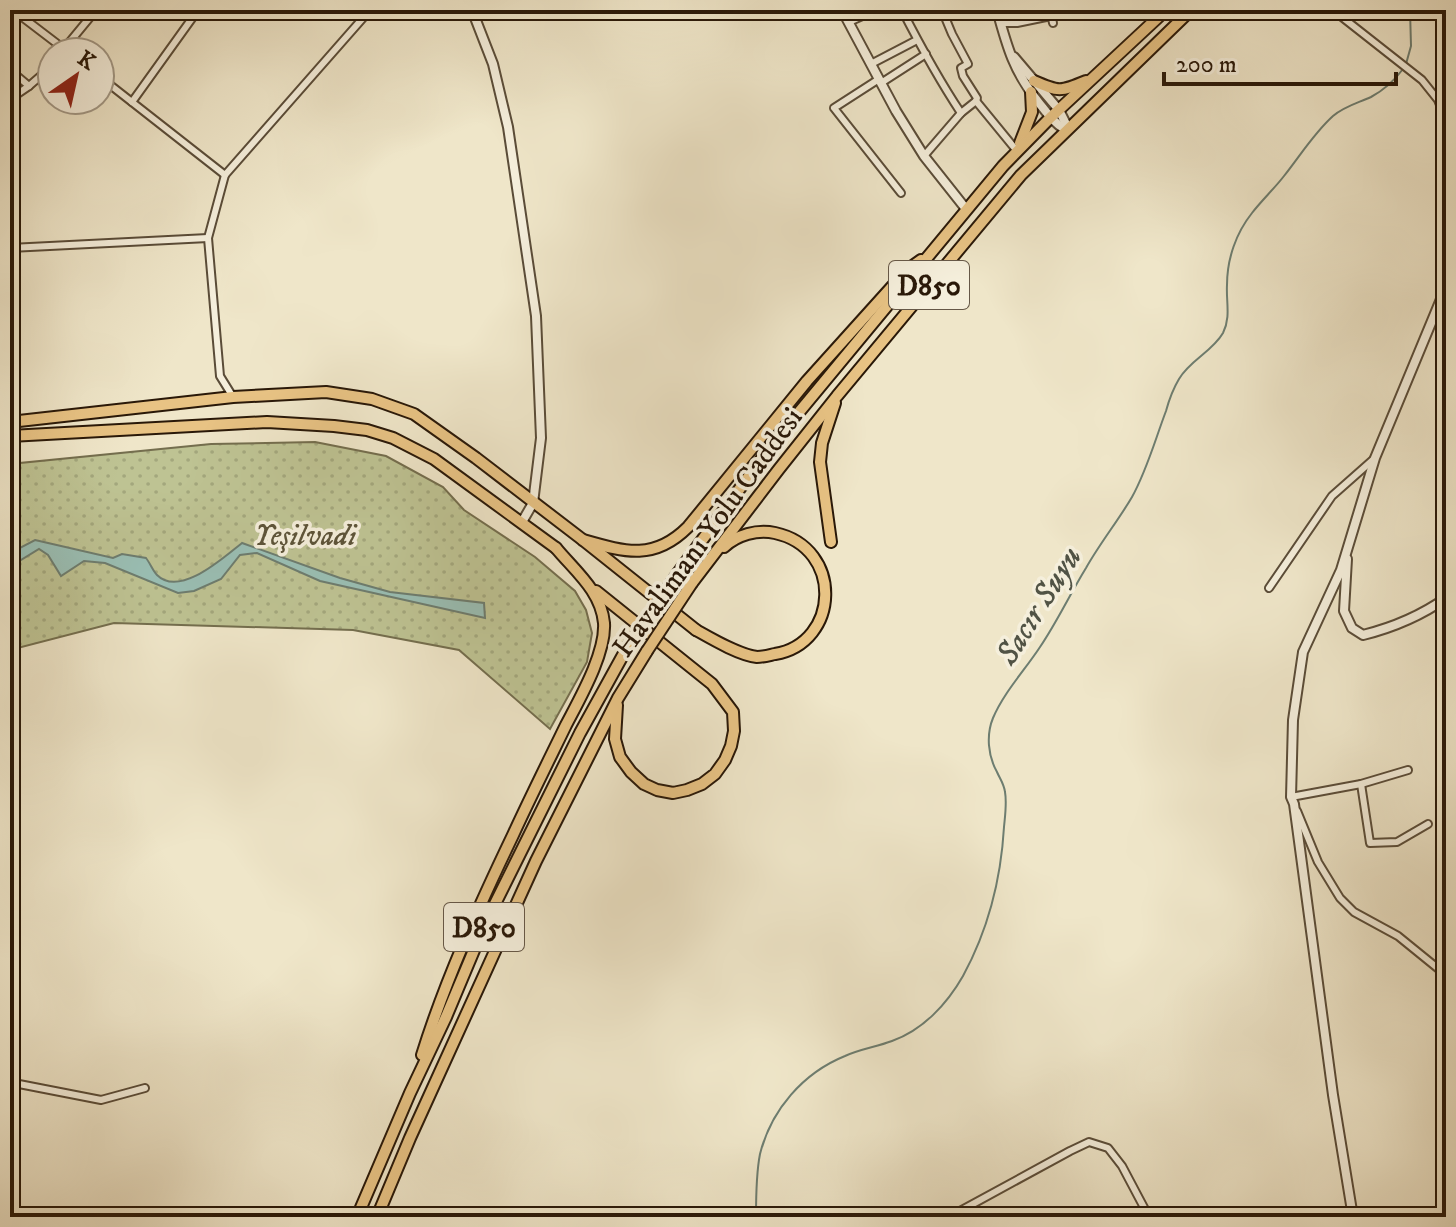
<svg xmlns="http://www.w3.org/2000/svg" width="1456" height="1227" font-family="'IM FELL DW Pica',serif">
<defs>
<pattern id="park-dots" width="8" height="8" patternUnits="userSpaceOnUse" patternTransform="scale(2)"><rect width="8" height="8" fill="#bec393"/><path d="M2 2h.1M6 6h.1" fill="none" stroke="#a3a77d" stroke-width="1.8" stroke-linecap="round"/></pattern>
</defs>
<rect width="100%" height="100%" fill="#efe6c9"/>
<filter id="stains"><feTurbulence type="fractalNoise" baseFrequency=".0025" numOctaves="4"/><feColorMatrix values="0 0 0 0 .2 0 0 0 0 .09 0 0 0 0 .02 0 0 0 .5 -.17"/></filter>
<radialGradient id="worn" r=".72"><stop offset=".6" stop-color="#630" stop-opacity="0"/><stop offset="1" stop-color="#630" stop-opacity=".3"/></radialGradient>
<polygon fill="url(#park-dots)" stroke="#746e4e" stroke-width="2" points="315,442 386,456 443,487 464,510 535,557 575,591 586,610 592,633 587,662 550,729 459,650 353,630 114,623 10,650 10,464 211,444"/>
<path fill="#9ac0b6" stroke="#6d7d70" stroke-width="2" d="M35,540L113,558L122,554L146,558C150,563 153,571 157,575C180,598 224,557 242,543L340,578L390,592L484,603L485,618L320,581L257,553L240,555L221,579L194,591L178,593L105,563L84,561L61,576L48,555L39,549L13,565L17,575L13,580H10V553Z"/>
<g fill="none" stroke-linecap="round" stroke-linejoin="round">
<g stroke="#6d7d70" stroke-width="2">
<polyline points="1406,64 1411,46 1410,10"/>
<path d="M756,1217C756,1196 756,1174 760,1154C771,1110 803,1073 845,1056C860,1049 876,1047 892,1041C923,1030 947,1004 963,976C988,930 1001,879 1004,827C1005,816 1007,803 1005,792C1004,784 1000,779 997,772C988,756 986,735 993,718C1004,692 1025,670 1040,647C1057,622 1070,594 1086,568C1100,543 1118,521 1132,497C1147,470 1155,440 1166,411C1169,400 1173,389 1179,379C1190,360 1212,352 1223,333C1231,317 1226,302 1227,285C1227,259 1236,233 1252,213C1262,200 1274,189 1284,176C1300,156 1314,133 1333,116C1345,106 1358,103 1371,97C1384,90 1394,81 1403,69"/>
</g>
<defs>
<g id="minor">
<polyline points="13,10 68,52"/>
<path d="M902,10C920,45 939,80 961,113"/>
<polyline points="942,10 952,34 968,64 961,68 963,76 977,98 976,101"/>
<polyline points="1050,10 1053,23"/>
<polyline points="1333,10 1422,80 1438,100 1446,120"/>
<polyline points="849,22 876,10"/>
<polyline points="1001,23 1017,23 1051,16"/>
<polyline points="65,51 68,44 96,10"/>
<polyline points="871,64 917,40"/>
<polyline points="10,70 29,86"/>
<polyline points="100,77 225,175 370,10"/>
<polyline points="879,79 834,108 901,193"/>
<polyline points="881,83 926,54"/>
<polyline points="10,99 29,86 52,66"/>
<polyline points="132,102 198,10"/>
<polyline points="924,156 961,113 976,101 1017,151"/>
<polyline points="225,175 208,238 220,376 233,397"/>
<polyline points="10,248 208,238"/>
<polyline points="1269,588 1332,496 1375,458"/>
<polyline points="1361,784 1370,843 1397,842 1428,824"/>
<polyline points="1291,797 1361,784 1408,770"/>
<polyline points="1297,811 1318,862 1340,898 1354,912 1398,936 1446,975"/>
<polyline points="10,1085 19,1084 101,1100 145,1088"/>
<polyline points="949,1217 1070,1151 1089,1142 1108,1148 1122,1166 1149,1217"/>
<polyline points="1213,1217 1229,1213 1238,1217"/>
</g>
<g id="tertiary">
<polyline points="472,10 493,64 508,127 536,316 541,438 533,503 522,522"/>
<polyline points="842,10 896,111 924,156 966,209"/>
<path d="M997,10C1007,47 1014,72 1039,103C1047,113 1054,123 1066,130"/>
<polyline points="1014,57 1059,110 1068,128"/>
<path d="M1347,559L1344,611L1352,628L1363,635C1391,628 1422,615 1446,598"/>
<polyline points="1353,1217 1333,1095 1294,804 1291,797 1293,720 1303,652 1341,570 1375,458 1446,287"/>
</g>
<g id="primary">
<polyline points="10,422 233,397 326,392 372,399 414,414 476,458 583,540 696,630"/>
<polyline points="10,436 267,422 334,426 367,430 393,438 434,459 556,548"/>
</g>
<g id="trunk">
<path d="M1034,81C1059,92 1060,92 1086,81"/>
<polyline points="1020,143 1032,112 1031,92"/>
<path d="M583,540C625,552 654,561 688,527L807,381L907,270L921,260"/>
<polyline points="831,542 820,462 822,443 835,403"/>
<polyline points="678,573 771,446 1003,166 1050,118 1166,10"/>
<polyline points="692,583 779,469 837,396 1021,175 1191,10"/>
<polyline points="596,591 712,684 733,712 734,731 731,746 725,760 715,774 702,784 687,790 673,793 657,790 644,784 631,772 620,757 615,739 617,705"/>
<path d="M696,630C712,639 739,655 757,657C763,657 770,655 775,654C840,643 844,548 775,533C757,529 737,535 724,547"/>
<path d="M422,1055C445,981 479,906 513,835C530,798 548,762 566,725C580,698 606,653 604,623C601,591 575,571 556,548"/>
<polyline points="357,1217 410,1093 446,1017 485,924 580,733 628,646"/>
<polyline points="377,1217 410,1138 536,861 618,698 647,651"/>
</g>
</defs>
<use href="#minor" stroke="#5a4c38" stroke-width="10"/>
<use href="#tertiary" stroke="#5a4c38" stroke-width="12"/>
<use href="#primary" stroke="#291808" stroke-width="14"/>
<use href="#trunk" stroke="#291808" stroke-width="14"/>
<use href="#minor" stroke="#f5efdc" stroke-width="6"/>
<use href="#tertiary" stroke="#f5efdc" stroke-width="8"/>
<use href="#primary" stroke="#e8c384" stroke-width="10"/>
<use href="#trunk" stroke="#e8c384" stroke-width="10"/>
<defs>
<g id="trunk-bridge">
<polyline points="628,646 678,573"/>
<polyline points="647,651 692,583"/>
</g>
</defs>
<use href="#trunk-bridge" stroke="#291808" stroke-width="14" stroke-linecap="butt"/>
<use href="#trunk-bridge" stroke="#e8c384" stroke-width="10"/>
</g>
<g text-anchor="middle" stroke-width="7" stroke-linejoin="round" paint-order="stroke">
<g fill="#f5efdc" stroke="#665848" stroke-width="2">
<rect x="889" y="261" width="80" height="48" rx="6"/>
<rect x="444" y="903" width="80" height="48" rx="6"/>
</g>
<g font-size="28" font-weight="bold" fill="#291808">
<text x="929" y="295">D850</text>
<text x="484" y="937">D850</text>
</g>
<g font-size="30" fill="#291808" stroke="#f5efdc">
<text transform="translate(707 532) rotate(-54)" y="10">Havalimanı Yolu Caddesi</text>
</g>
<g font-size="30" font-style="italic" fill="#5d5439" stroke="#f5efdc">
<text x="305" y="545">Yeşilvadi</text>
</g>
<g font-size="32" font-style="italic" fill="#515345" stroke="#f5efdc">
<text transform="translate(1038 605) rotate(-58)" y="11">Sacır Suyu</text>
</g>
</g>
<rect width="1456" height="1227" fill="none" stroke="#efe6c9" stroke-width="40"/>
<rect x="12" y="12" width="1432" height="1203" fill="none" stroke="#291808" stroke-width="4"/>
<rect x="20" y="20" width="1416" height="1187" fill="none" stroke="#291808" stroke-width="2"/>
<g transform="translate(76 76) rotate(34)"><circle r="38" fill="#f5efdc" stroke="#a39987" stroke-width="2"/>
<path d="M0-6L14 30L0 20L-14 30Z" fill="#8f2418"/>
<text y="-12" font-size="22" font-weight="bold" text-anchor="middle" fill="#291808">K</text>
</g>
<path d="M1164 72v12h232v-12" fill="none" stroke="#291808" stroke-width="4"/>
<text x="1176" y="72" font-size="24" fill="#291808" stroke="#f5efdc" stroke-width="6" paint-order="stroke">200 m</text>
<rect width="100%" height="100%" filter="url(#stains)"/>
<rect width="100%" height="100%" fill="url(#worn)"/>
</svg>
